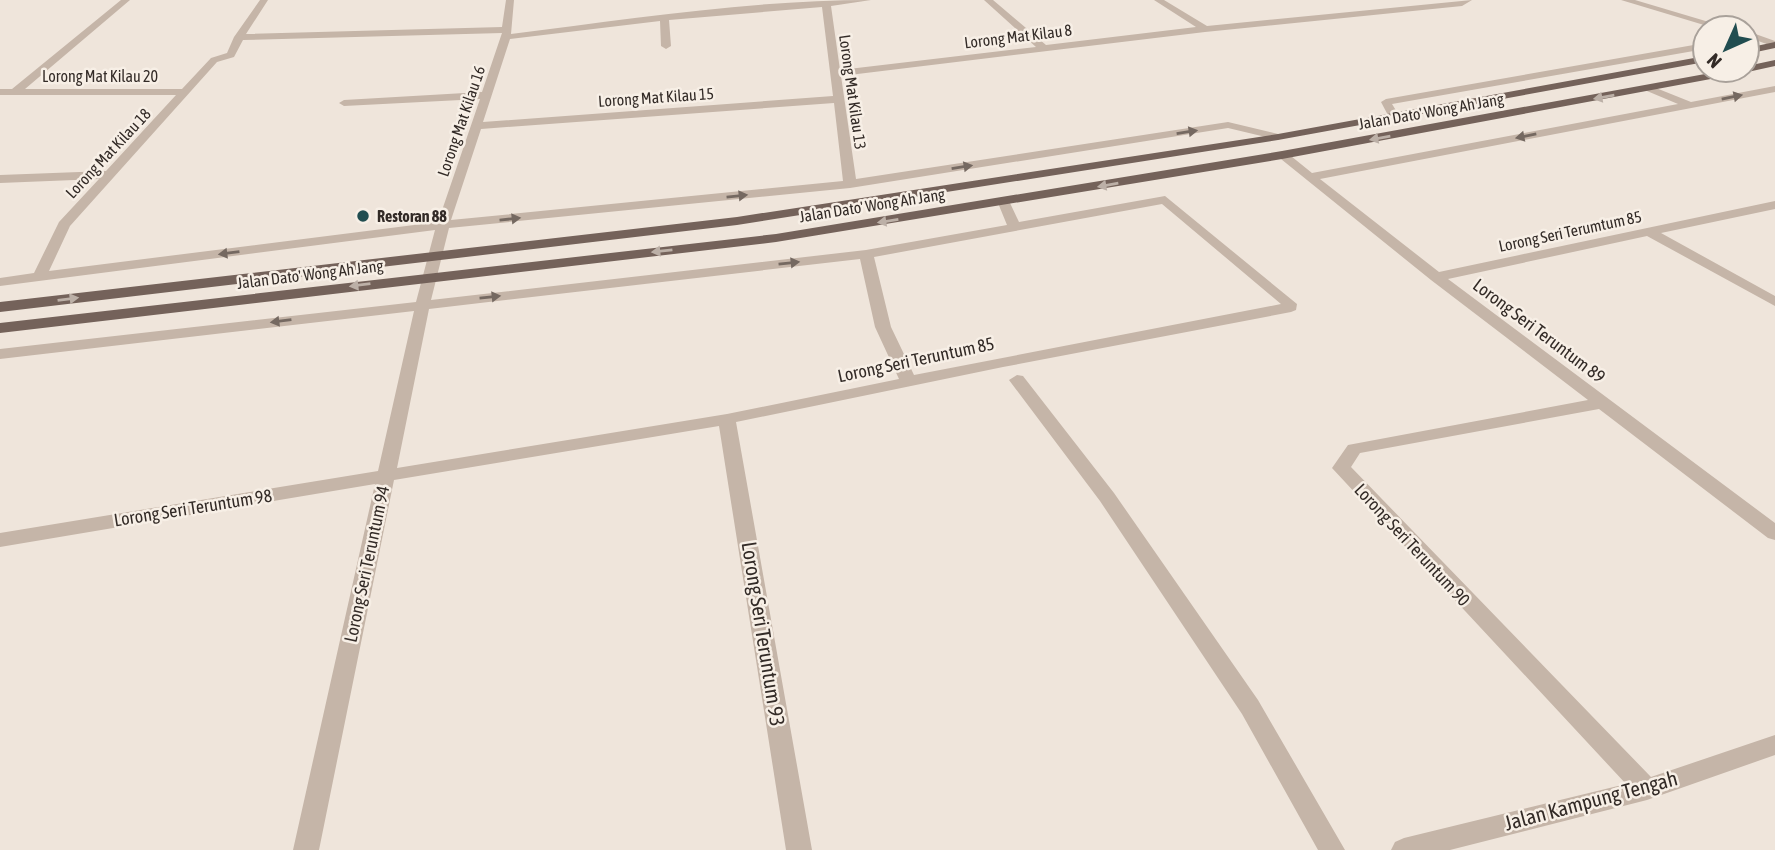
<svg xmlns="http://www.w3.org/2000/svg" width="1775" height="850" font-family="'Asap Condensed',sans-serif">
<rect width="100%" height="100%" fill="#efe5db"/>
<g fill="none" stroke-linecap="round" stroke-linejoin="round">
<g fill="#c5b5a8" fill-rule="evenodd">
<path d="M121,0H130L25,89H182L211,58L227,53L234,37L260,0H268L246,34L502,27L506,0H514L511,34C629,19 752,0 871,0L831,6L840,70L1036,47L984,0H993L1046,45L1196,27L1154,0H1164L1207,26L1472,0L1462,6L1205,32L841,76L856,179L1228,122L1282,135L1284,137L1278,140L1228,128L850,188L449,228L431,300L866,250L1007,225L998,203L1004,199L1010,203L1019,222L1165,196L1297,304L1296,310L1291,312L1003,367L736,422L812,850H786L719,426L394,480L319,850H293L375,484L0,547V533L378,471L414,311L0,359V349L416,302L435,230L0,286V278L34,273L59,222L99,179L0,183V175L106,171L176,95H0V89H12ZM822,7L833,96L483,122L510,39L660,21L661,46L666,49L671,46L669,20ZM502,33L482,92L344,100L339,103L344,106L480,99L438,222L49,271L70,226L217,62L234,57L243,40ZM834,103L843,181L451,220L481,129ZM1162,204L1281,304L914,375L891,327L874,257ZM860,259L875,327L899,379L727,414L397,468L429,309Z"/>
<polygon points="1621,0 1635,0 1729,28 1714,28"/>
<polygon points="1747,31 1775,41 1775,47 1747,37"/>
<polygon points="1705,43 1705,49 1392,104 1400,117 1394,120 1390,119 1381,102 1386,99"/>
<polygon points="1651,86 1691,102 1775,86 1775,92 1320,179 1439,272 1775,201 1775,209 1661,233 1775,296 1775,306 1647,236 1448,279 1775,523 1775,540 1768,538 1599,409 1360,453 1351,467 1651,777 1775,735 1775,755 1647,800 1450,850 1391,850 1395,842 1404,838 1626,784 1332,468 1348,445 1588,400 1431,280 1276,155 1286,152 1312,173 1678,104 1647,91 1646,89"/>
<polygon points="1017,375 1023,376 1114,493 1258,700 1345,850 1318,850 1242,714 1100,501 1009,380"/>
</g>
<g fill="#74625a" fill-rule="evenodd">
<polygon points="1775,42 1775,48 1747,54 1747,48"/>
<polygon points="1705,56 1705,62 1278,140 737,225 0,312 0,302 737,217 1278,134"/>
<polygon points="1775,60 1775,66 1743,73 1282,159 776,242 0,333 0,323 776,234 1282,151 1727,70 1747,70 1747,66"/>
</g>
</g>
<defs><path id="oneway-solid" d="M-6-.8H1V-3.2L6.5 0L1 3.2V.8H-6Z" transform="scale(1.75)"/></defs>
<g fill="#bcb0a7">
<use href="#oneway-solid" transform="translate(1604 97) rotate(170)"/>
<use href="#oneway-solid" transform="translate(1380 138) rotate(170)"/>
<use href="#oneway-solid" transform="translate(1108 185) rotate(170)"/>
<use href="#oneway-solid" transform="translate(888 221) rotate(171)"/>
<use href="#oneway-solid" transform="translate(662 251) rotate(174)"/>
<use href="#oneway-solid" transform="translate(360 285) rotate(173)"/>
<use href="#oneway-solid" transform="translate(68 299) rotate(-7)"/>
</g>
<g fill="#756961">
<use href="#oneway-solid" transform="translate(1732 97) rotate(-11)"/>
<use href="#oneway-solid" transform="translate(1187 132) rotate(-9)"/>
<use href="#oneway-solid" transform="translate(1526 136) rotate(169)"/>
<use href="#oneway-solid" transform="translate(962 167) rotate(-9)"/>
<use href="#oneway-solid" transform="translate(737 196) rotate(-6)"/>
<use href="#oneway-solid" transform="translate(510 219) rotate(-6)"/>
<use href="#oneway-solid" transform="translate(229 253) rotate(173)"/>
<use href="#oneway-solid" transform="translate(789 263) rotate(-6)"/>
<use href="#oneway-solid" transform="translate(490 297) rotate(-6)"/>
<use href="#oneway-solid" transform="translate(281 321) rotate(173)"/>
</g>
<circle fill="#214d50" stroke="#f7efe6" stroke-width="2.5" cx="363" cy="216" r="7"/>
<g text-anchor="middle" stroke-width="5" stroke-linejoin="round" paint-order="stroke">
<g font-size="16" fill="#332b27" stroke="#f7efe6">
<text transform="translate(1018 36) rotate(-7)" y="6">Lorong Mat Kilau 8</text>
<text x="100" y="82">Lorong Mat Kilau 20</text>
<text transform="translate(853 92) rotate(82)" y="6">Lorong Mat Kilau 13</text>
<text transform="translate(656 97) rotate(-4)" y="6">Lorong Mat Kilau 15</text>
<text transform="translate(1431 111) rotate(-10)" y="6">Jalan Dato' Wong Ah Jang</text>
<text transform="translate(461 121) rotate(-71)" y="6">Lorong Mat Kilau 16</text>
<text transform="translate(108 153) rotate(-47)" y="6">Lorong Mat Kilau 18</text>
<text transform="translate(872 205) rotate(-9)" y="6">Jalan Dato' Wong Ah Jang</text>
<text transform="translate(1570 231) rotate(-12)" y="6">Lorong Seri Terumtum 85</text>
<text transform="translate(310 274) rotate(-7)" y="6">Jalan Dato' Wong Ah Jang</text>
</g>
<g font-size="16" font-weight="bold" fill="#332b27" stroke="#f7efe6" text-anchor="start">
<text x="377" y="222">Restoran 88</text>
</g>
<g font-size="18" fill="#332b27" stroke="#f7efe6">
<text transform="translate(1539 331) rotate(37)" y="6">Lorong Seri Teruntum 89</text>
<text transform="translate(916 360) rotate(-12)" y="6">Lorong Seri Teruntum 85</text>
<text transform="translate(193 508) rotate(-9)" y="6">Lorong Seri Teruntum 98</text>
<text transform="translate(1412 545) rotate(47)" y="6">Lorong Seri Teruntum 90</text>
<text transform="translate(367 564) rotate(-78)" y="6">Lorong Seri Teruntum 94</text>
</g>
<g font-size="21" fill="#332b27" stroke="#f7efe6">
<text transform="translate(763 634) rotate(81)" y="7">Lorong Seri Teruntum 93</text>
<text transform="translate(1591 801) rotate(-15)" y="7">Jalan Kampung Tengah</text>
</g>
</g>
<g transform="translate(1726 49) rotate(225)"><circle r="33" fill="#f7efe6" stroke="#a9a19a" stroke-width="2"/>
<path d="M0-5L12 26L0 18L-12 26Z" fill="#214d50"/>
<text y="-10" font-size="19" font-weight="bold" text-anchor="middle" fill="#332b27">N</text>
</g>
</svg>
